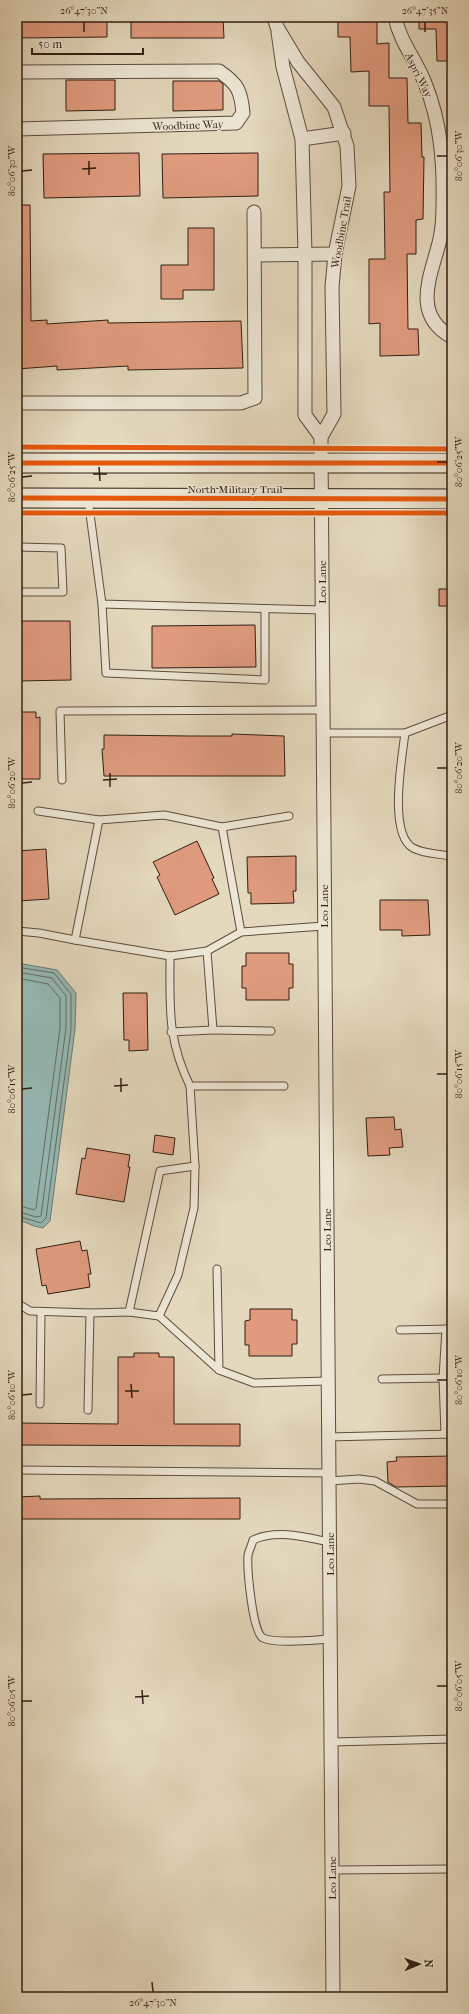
<svg xmlns="http://www.w3.org/2000/svg" width="469" height="2014" font-family="'IM FELL French Canon',serif">
<rect width="100%" height="100%" fill="#e4d8bd"/>
<filter id="stains"><feTurbulence type="fractalNoise" baseFrequency=".005" numOctaves="4"/><feColorMatrix values="0 0 0 0 .2 0 0 0 0 .09 0 0 0 0 .02 0 0 0 .5 -.17"/></filter>
<radialGradient id="worn" r=".72"><stop offset=".6" stop-color="#630" stop-opacity="0"/><stop offset="1" stop-color="#630" stop-opacity=".3"/></radialGradient>
<polygon fill="#95b9b5" stroke="#6d7b73" points="17,963 57,970 76,993 75,1029 50,1221 43,1228 34,1226 17,1219"/>
<g fill="none" stroke-linecap="round" stroke-linejoin="round">
<g stroke="#636c63" stroke-width="1">
<polyline points="17,967 54,973 71,994 71,1029 46,1218 41,1223 17,1216"/>
<polyline points="17,972 52,978 66,996 66,1028 41,1216 36,1217 17,1211"/>
<polyline points="17,978 48,984 60,998 60,1028 36,1208 34,1210 17,1205"/>
</g>
</g>
<g fill="#e09b7f" stroke="#311e11">
<polygon points="17,17 107,17 107,37 17,38"/>
<polygon points="131,17 223,17 224,38 131,38"/>
<polygon points="338,17 373,17 373,21 377,21 377,44 389,43 389,78 407,78 408,123 421,123 422,157 424,157 423,219 416,220 416,254 407,254 408,329 418,329 419,355 380,356 380,323 369,324 369,259 385,259 384,192 390,192 389,106 369,106 369,71 351,72 350,37 338,37"/>
<polygon points="419,17 452,17 452,61 437,61 436,29 419,29"/>
<polygon points="66,80 115,80 115,110 66,111"/>
<polygon points="173,81 219,81 223,84 223,110 173,111"/>
<polygon points="139,153 140,196 44,198 43,154"/>
<polygon points="258,153 258,196 163,198 162,154"/>
<polygon points="17,205 30,205 31,321 47,320 47,324 108,320 108,323 241,321 243,368 128,370 128,366 57,370 57,366 17,369"/>
<polygon points="188,228 214,228 214,290 183,290 183,299 161,299 161,265 188,265"/>
<polygon points="439,589 452,589 451,606 439,606"/>
<polygon points="17,621 70,621 71,680 17,681"/>
<polygon points="255,625 256,667 152,668 152,626"/>
<polygon points="17,712 36,712 36,718 40,717 40,779 17,779"/>
<polygon points="232,734 284,736 285,776 104,776 102,749 104,749 104,735 190,736 232,736"/>
<polygon points="197,841 214,878 212,879 219,894 175,915 157,877 160,875 153,862"/>
<polygon points="46,849 49,899 17,901 17,851"/>
<polygon points="296,856 296,891 293,891 294,903 251,904 251,893 248,893 247,857"/>
<polygon points="380,900 428,900 430,935 402,936 402,930 380,930"/>
<polygon points="246,953 289,953 289,964 293,964 293,988 289,988 289,1000 246,1000 246,988 242,988 242,966 246,966"/>
<polygon points="123,993 147,993 148,1050 129,1051 129,1040 124,1040"/>
<polygon points="394,1117 395,1130 401,1129 403,1147 389,1148 390,1155 368,1156 366,1118"/>
<polygon points="155,1135 175,1138 173,1155 153,1152"/>
<polygon points="87,1148 130,1155 128,1167 130,1167 124,1202 76,1194 82,1158 85,1159"/>
<polygon points="80,1241 82,1251 87,1250 91,1274 88,1274 90,1287 48,1294 46,1285 42,1286 36,1249"/>
<polygon points="250,1309 292,1309 292,1320 297,1320 297,1344 292,1344 292,1356 249,1356 249,1345 245,1345 245,1321 250,1320"/>
<polygon points="134,1353 159,1353 159,1357 174,1357 174,1424 240,1424 240,1446 17,1445 17,1423 118,1424 118,1357 134,1357"/>
<polygon points="452,1456 452,1486 396,1487 388,1482 387,1462 397,1461 396,1457"/>
<polygon points="40,1496 40,1499 240,1498 240,1519 17,1519 17,1497"/>
</g>
<g fill="none" stroke-linecap="round" stroke-linejoin="round">
<defs>
<g id="service">
<polyline points="88,499 102,604 322,610"/>
<polyline points="17,547 61,548 63,592 17,592"/>
<polyline points="102,604 106,673 265,680 265,609"/>
<polyline points="323,733 405,733 452,715"/>
<path d="M405,733C402,758 388,834 413,848C424,854 440,854 452,856"/>
<polyline points="62,780 60,711 323,710"/>
<polyline points="38,811 99,820 164,815 222,827"/>
<polyline points="289,816 222,827 241,932 324,926"/>
<polyline points="99,820 75,940 170,956 207,951 241,932"/>
<polyline points="17,931 39,933 75,940"/>
<polyline points="207,951 213,1030 271,1031"/>
<path d="M170,956C170,1006 167,1039 190,1086H284"/>
<polyline points="171,1032 213,1030"/>
<polyline points="190,1086 195,1166 194,1208 178,1275 159,1316 219,1370 217,1269"/>
<polyline points="17,1303 30,1311 90,1313"/>
<polyline points="129,1312 160,1171 195,1166"/>
<polyline points="400,1330 452,1329"/>
<polyline points="219,1370 254,1383 328,1381"/>
<polyline points="382,1379 443,1378"/>
<polyline points="40,1404 41,1312"/>
<polyline points="88,1410 90,1313 129,1312 159,1316"/>
<polyline points="445,1434 443,1378 446,1329"/>
<polyline points="328,1437 452,1434"/>
<polyline points="17,1470 329,1473"/>
<polyline points="329,1481 359,1479 375,1481 417,1504 452,1504"/>
<path d="M329,1542C306,1537 276,1529 253,1540C252,1545 249,1550 248,1555C247,1567 252,1632 263,1638C275,1644 315,1640 330,1639"/>
<polyline points="331,1742 452,1739"/>
<polyline points="332,1870 452,1869"/>
</g>
<g id="minor">
<polyline points="274,17 277,27 298,62 334,107 347,146 349,186 335,254 332,287 334,414 321,437 321,449 333,1997"/>
<path d="M395,17C400,42 416,60 425,83C441,123 444,163 443,206C443,217 442,229 440,239C432,274 410,314 452,337"/>
<polyline points="278,32 283,67 302,139 305,254 305,415 321,437"/>
<path d="M17,72L219,71C238,84 241,91 243,113L236,123L17,129"/>
<polyline points="302,139 344,133"/>
<polyline points="255,255 335,254"/>
<polyline points="17,403 241,403 255,398 254,212"/>
</g>
<g id="secondary">
<polyline points="17,463 452,463"/>
<polyline points="17,498 452,499"/>
</g>
</defs>
<use href="#service" stroke="#5e4c3c" stroke-width="9"/>
<use href="#minor" stroke="#5e4c3c" stroke-width="15"/>
<use href="#secondary" stroke="#311e11" stroke-width="21"/>
<use href="#service" stroke="#ede6d4" stroke-width="7"/>
<use href="#minor" stroke="#ede6d4" stroke-width="13"/>
<use href="#secondary" stroke="#ede6d4" stroke-width="19"/>
<defs>
<g id="cycleway">
<polyline points="17,447 452,449"/>
<polyline points="17,463 452,463"/>
<polyline points="17,498 452,499"/>
<polyline points="17,513 452,513"/>
</g>
</defs>
<use href="#cycleway" stroke="#ede6d4" stroke-width="8"/>
<use href="#cycleway" stroke="#e8590c" stroke-width="5"/>
</g>
<path fill="none" stroke="#311e11" stroke-width="1.5" d="M84,22V32M425,22V32M437,156H447M89,161V175M82,169L96,168M22,171L32,170M437,462H447M99,467L100,481M93,474H107M22,477L32,476M437,768H447M110,773V787M103,780L117,779M22,783L32,782M437,1074H447M121,1078V1092M114,1086L128,1085M22,1089L32,1088M437,1380H447M131,1384L132,1398M125,1391H139M22,1395L32,1394M437,1686H447M142,1690L143,1704M135,1697L149,1696M22,1701H32M152,1982L153,1992"/>
<g text-anchor="middle" stroke-width="3" stroke-linejoin="round" paint-order="stroke">
<g font-size="11" fill="#311e11" stroke="#ede6d4">
<text transform="translate(419 75) rotate(64)" y="4">Aspri Way</text>
<text transform="translate(188 125) rotate(-2)" y="4">Woodbine Way</text>
<text transform="translate(341 232) rotate(-80)" y="4">Woodbine Trail</text>
<text x="235" y="493">North Military Trail</text>
<text transform="translate(322 582) rotate(-90)" y="4">Leo Lane</text>
<text transform="translate(324 906) rotate(-90)" y="4">Leo Lane</text>
<text transform="translate(327 1230) rotate(-90)" y="4">Leo Lane</text>
<text transform="translate(330 1554) rotate(-90)" y="4">Leo Lane</text>
<text transform="translate(332 1878) rotate(-90)" y="4">Leo Lane</text>
</g>
</g>
<rect width="469" height="2014" fill="none" stroke="#e4d8bd" stroke-width="44"/>
<g transform="translate(419 1964) rotate(88)" stroke="#ede6d4" stroke-width="3" paint-order="stroke">
<path d="M0-3L7 15L0 10L-7 15Z" fill="#311e11"/>
<text y="-6" font-size="11" font-weight="bold" text-anchor="middle" fill="#311e11">N</text>
</g>
<path d="M32 48v6h111v-6" fill="none" stroke="#311e11" stroke-width="2"/>
<text x="38" y="48" font-size="12" fill="#311e11" stroke="#ede6d4" stroke-width="3" paint-order="stroke">50 m</text>
<rect x="22" y="22" width="425" height="1970" fill="none" stroke="#311e11" stroke-width="1.5"/>
<g font-size="10" text-anchor="middle" fill="#311e11">
<text x="84" y="14">26°47'30"N</text>
<text x="425" y="14">26°47'35"N</text>
<text transform="translate(458 156) rotate(-90)" y="4">80°06'30"W</text>
<text transform="translate(11 171) rotate(-90)" y="4">80°06'30"W</text>
<text transform="translate(458 462) rotate(-90)" y="4">80°06'25"W</text>
<text transform="translate(11 477) rotate(-90)" y="4">80°06'25"W</text>
<text transform="translate(458 768) rotate(-90)" y="4">80°06'20"W</text>
<text transform="translate(11 783) rotate(-90)" y="4">80°06'20"W</text>
<text transform="translate(458 1074) rotate(-90)" y="4">80°06'15"W</text>
<text transform="translate(11 1089) rotate(-90)" y="4">80°06'15"W</text>
<text transform="translate(458 1380) rotate(-90)" y="4">80°06'10"W</text>
<text transform="translate(11 1395) rotate(-90)" y="4">80°06'10"W</text>
<text transform="translate(458 1686) rotate(-90)" y="4">80°06'05"W</text>
<text transform="translate(11 1701) rotate(-90)" y="4">80°06'05"W</text>
<text x="153" y="2006">26°47'30"N</text>
</g>
<rect width="100%" height="100%" filter="url(#stains)"/>
<rect width="100%" height="100%" fill="url(#worn)"/>
</svg>
